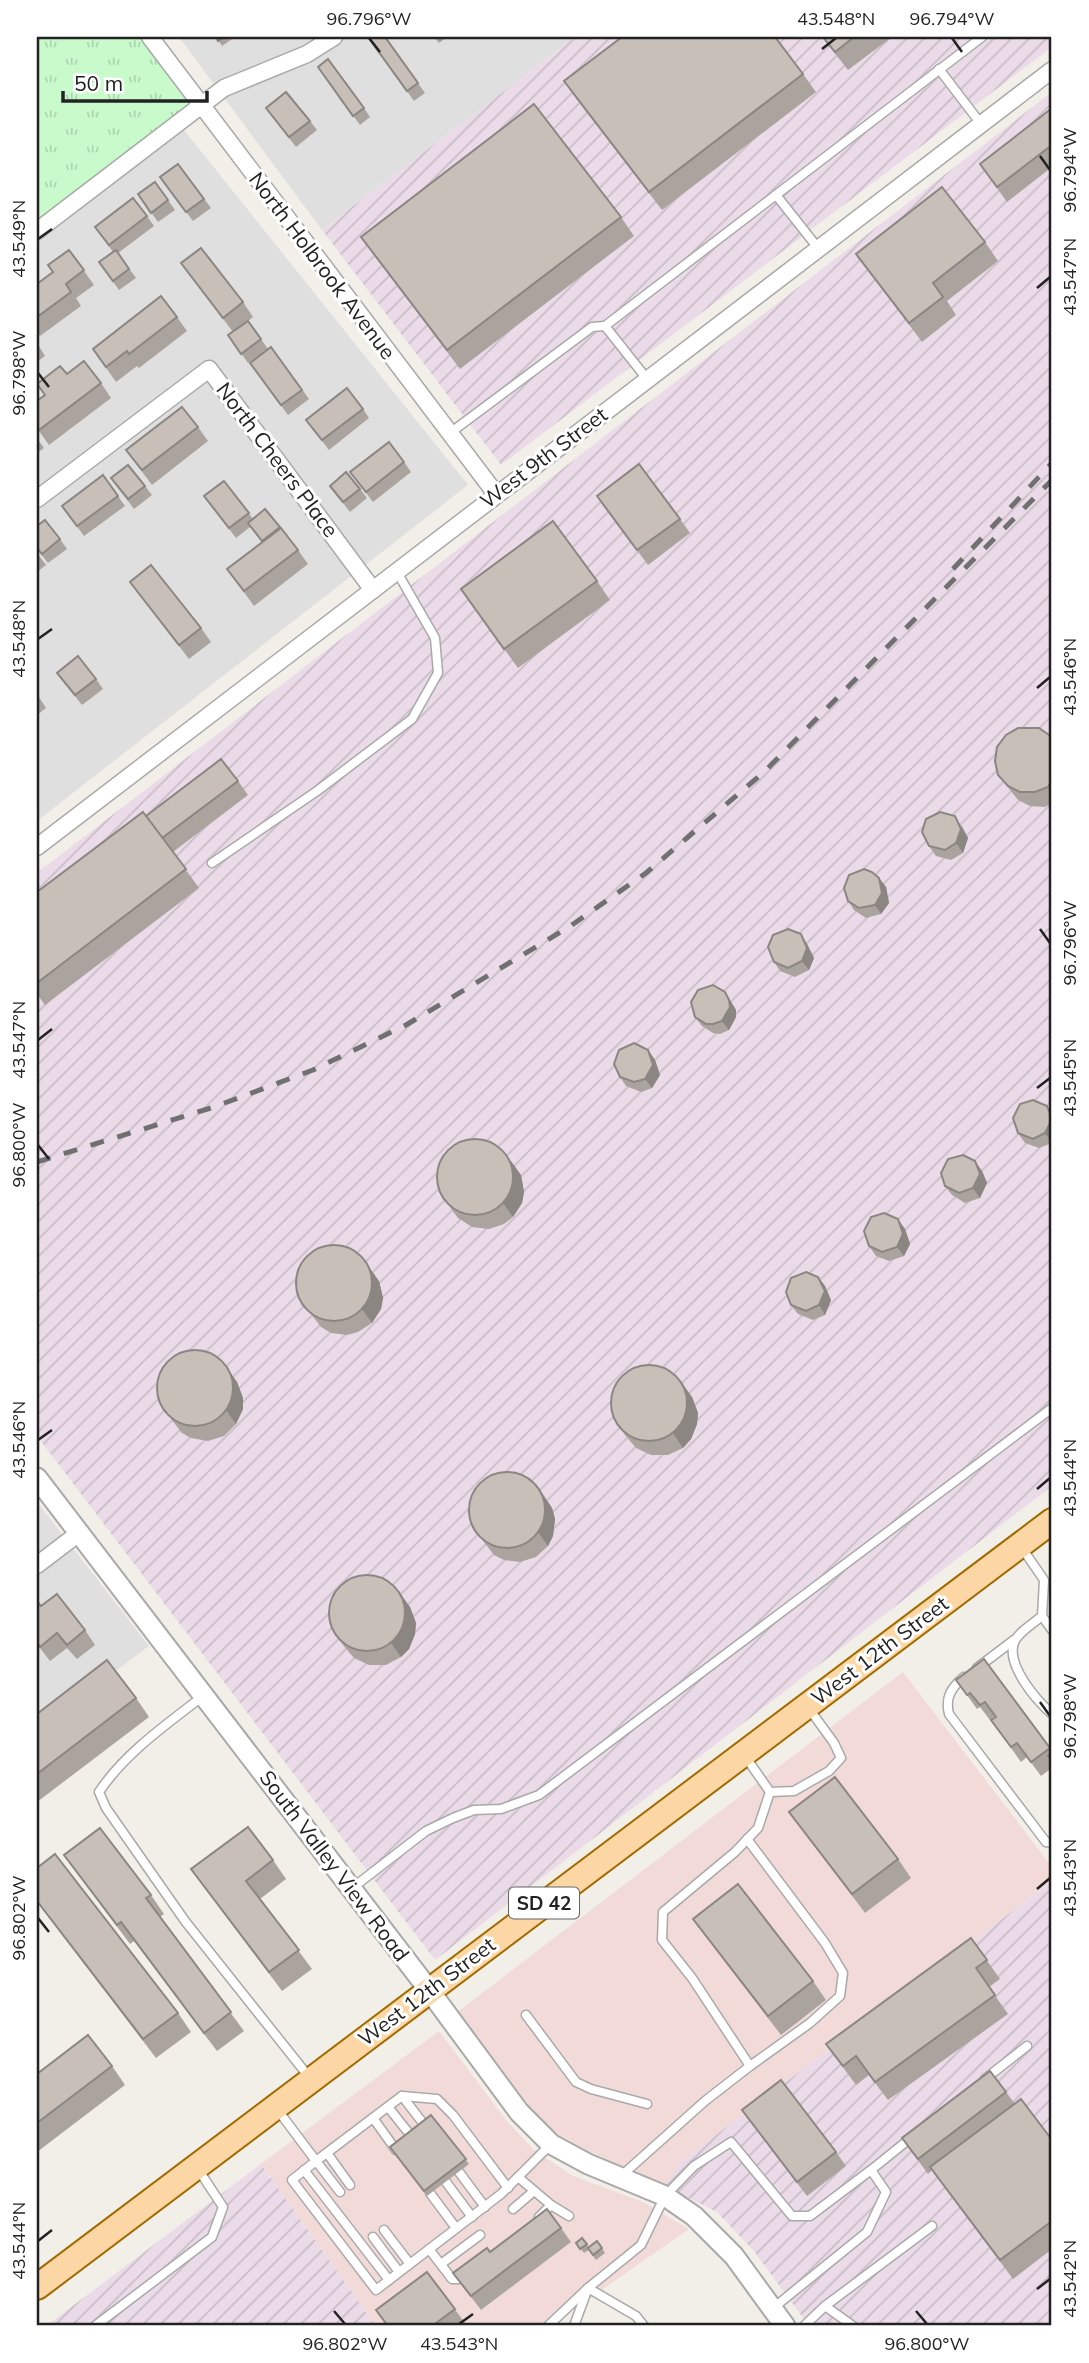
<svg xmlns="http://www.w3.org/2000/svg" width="1089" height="2363" font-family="Mulish,sans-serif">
<defs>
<pattern id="industrial-furrows" width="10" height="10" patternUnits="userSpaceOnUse" patternTransform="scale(1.75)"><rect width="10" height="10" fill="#ebdbe8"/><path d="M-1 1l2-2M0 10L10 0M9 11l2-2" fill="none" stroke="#c9bcc7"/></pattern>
<pattern id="park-tufts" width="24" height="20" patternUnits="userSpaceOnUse" patternTransform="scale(1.75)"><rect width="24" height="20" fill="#c8facc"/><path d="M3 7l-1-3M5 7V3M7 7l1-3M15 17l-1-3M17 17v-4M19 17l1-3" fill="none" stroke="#acd6af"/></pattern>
</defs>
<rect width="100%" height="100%" fill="#f2efe9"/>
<g fill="#e0dfdf">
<polygon points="179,37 575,37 322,230"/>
<polygon points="184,130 468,485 37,821 37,243"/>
<polygon points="37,1502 149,1646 37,1730"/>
</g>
<g fill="#f2dad9">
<polygon points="903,1672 1052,1867 1052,1881 680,2162 665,2186 585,2149 541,2124 456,2013"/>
<polygon points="439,2031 506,2120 533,2149 573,2176 643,2202 689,2229 550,2326 376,2326 261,2164"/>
</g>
<g fill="url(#industrial-furrows)">
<polygon points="575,37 1052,37 1052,47 501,465 322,230"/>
<polygon points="1052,92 1052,1486 435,1960 37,1436 37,873"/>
<polygon points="1052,1881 1052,2326 809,2326 753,2250 717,2212 665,2186 680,2162"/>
<polygon points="261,2164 376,2326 46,2326"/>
</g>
<polygon fill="url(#park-tufts)" points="37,37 150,37 200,106 37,230"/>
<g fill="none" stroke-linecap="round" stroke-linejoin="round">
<defs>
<g id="service">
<polyline points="939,69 981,124"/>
<polyline points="776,195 818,248"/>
<polyline points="647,379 605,326 982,37"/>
<polyline points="450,433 592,327 605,326"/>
<polyline points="212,863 317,791 412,719 438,673 435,638 397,572"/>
<polyline points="1022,1548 1044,1580 1042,1616 1052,1630"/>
<path d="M1042,1616C1034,1623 1017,1633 1014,1643C1006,1665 1036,1700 1052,1714"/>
<polyline points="977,1668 1014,1640"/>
<path d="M964,1677C951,1688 945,1697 949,1714L1046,1842L1052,1843"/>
<path d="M203,1696C167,1724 125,1753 99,1792L106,1808L185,1921L309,2077"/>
<polyline points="770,1792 794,1791 829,1771 841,1758 834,1743 810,1710"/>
<polyline points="747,1839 825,1943 843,1973 840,1996 810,2023 750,2066"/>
<polyline points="351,1889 426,1831 453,1818 474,1810 501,1809 539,1795 1052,1408"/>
<polyline points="526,2015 576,2082 591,2089 647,2104"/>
<polyline points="985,2079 1027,2046"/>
<polyline points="402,2096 426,2127"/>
<polyline points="388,2107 412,2137"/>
<polyline points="277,2109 316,2161 292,2180 376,2290 501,2194 551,2144"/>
<polyline points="373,2118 396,2150"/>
<polyline points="327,2153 350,2185"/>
<polyline points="304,2170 389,2280"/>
<polyline points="459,2172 485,2207"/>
<polyline points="518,2177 551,2205 539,2217"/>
<polyline points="620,2177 705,2101 750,2066 692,1978 662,1940 663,1912 735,1852 758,1828 770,1792 745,1756"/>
<polyline points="446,2182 472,2217"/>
<polyline points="340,2192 316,2161 402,2096 437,2099 453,2115 508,2188"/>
<polyline points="430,2193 456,2228"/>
<polyline points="551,2205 569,2216"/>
<polyline points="513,2209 534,2191"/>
<polyline points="384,2230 410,2264"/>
<polyline points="373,2237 399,2272"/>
<polyline points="429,2249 452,2279 459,2279 466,2274"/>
<polyline points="441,2264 480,2235"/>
<polyline points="825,2306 853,2326"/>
<polyline points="772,2309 867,2232 886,2192 871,2170 912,2137"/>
<polyline points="95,2326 212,2237 223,2207 198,2169"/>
<polyline points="548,2326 588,2288 641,2245 665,2196 694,2166 731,2142 792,2216 810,2216 871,2170"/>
<polyline points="574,2326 588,2288 636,2316 644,2326"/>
<polyline points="804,2326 825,2306 932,2226"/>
</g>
<g id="minor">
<polyline points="150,37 496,494"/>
<polyline points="37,231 224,88 307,54 334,37"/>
<polyline points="37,499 209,369 373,590"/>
<polyline points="37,847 1052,70"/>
<polyline points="37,1565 79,1533"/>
</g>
<polyline id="tertiary" points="37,1478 429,1990 519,2112 551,2144 588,2164 665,2196 694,2216 734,2256 785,2326"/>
<polyline id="primary" points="37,2287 1052,1521"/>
</defs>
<use href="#service" stroke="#a9a9a9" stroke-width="11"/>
<use href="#minor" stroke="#a9a9a9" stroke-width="19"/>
<use href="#tertiary" stroke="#a9a9a9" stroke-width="23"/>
<use href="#primary" stroke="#a06b00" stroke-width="28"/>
<use href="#service" stroke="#fff" stroke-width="8"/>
<use href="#minor" stroke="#fff" stroke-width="16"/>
<use href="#tertiary" stroke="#fff" stroke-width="19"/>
<use href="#primary" stroke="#fcd6a4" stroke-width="24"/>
<g stroke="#707070" stroke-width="5" stroke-dasharray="14 14" stroke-linecap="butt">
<polyline points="953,569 1052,463"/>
<polyline points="37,1162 214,1107 313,1070 406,1025 569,927 646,873 764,772 1052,480"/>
</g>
</g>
<g fill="#aba49e">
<polygon points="216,37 235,37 222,46"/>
<polygon points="368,37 385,37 425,93 414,101"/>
<polygon points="434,37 447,37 439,43"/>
<polygon points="822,37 892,37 848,70"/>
<polygon points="318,67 364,108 370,117 360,125"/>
<polygon points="803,74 816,92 662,210 577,100 564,81"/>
<polygon points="266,108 310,121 317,130 296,147"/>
<polygon points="1052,108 1052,167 1007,202 980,164"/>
<polygon points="178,164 211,208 193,221 160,177"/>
<polygon points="155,182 175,210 158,222 138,194"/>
<polygon points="147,216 154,226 118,253 136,278 119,290 99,262 113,252 95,227"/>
<polygon points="621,217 634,236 460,369 361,237"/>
<polygon points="985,242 998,261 947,301 956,315 922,342 856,254"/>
<polygon points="69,250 94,285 76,298 81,306 40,336 37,332 37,284 53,272"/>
<polygon points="181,263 243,302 253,317 248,321 268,349 271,347 309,399 288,415 250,363 260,355 248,363 228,335 233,332"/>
<polygon points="177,317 187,331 139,368 137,366 116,382 93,349"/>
<polygon points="37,343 45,356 37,362"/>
<polygon points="67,374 101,383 111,398 49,445 37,428 37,401"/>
<polygon points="363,409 369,418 329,450 306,420"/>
<polygon points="198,427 208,441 152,485 126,450"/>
<polygon points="37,438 44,448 37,453"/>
<polygon points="404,462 411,472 373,502 350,472"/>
<polygon points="103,475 125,506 84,536 62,506"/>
<polygon points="111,478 145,486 152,495 134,509"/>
<polygon points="224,481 253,519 265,509 298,550 308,564 254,606 227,569 262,542 250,527 236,538 204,496"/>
<polygon points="330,486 360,489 367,498 350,512"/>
<polygon points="597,496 680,519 690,533 648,565"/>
<polygon points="37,526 60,539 67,549 48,563 37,549"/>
<polygon points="37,553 46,565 37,572"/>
<polygon points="597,581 610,600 518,668 461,589"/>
<polygon points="130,582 201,628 211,642 189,659"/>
<polygon points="57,673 96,679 103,689 82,705"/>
<polygon points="37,694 46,708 37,715"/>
<polygon points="1052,737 1052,803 1045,807 1030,806 1018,800 998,775"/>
<polygon points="238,781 248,795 173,852 199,888 45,1005 37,994 37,892 146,816"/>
<polygon points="962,826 968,838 963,853 951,860 936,856 929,846"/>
<polygon points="879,878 886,887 889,903 881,914 866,918 854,910 848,901"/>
<polygon points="807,944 814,958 809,970 795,977 780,971 774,962"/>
<polygon points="725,992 736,1010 736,1017 729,1030 720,1034 713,1033 702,1026 695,1017"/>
<polygon points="648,1050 655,1060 660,1075 652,1088 641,1092 626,1086 620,1077"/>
<polygon points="1047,1106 1052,1114 1052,1143 1039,1148 1025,1143 1018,1133"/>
<polygon points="982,1171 987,1183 980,1198 965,1203 952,1195 945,1186"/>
<polygon points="521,1175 524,1192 522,1203 513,1217 504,1224 489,1229 472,1227 458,1218 441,1195"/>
<polygon points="905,1229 910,1244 904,1256 889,1261 876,1256 869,1246"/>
<polygon points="818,1277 825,1286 831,1300 825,1315 813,1320 798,1314 791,1305"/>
<polygon points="379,1281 383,1298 381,1309 372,1323 358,1332 347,1335 331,1333 321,1327 300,1300"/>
<polygon points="227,1368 237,1382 243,1398 243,1409 236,1424 224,1436 208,1441 191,1438 182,1433 161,1406"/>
<polygon points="692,1397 698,1413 697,1424 691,1439 683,1448 668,1455 651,1455 636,1448 625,1435 615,1421"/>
<polygon points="536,1484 552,1508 555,1519 553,1536 548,1546 536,1557 520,1562 504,1560 494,1555 473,1528"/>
<polygon points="37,1601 41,1606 85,1630 95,1645 77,1659 67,1648 50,1661 37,1644"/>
<polygon points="410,1607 416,1623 415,1634 409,1649 401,1657 386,1665 369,1665 354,1658 343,1645 333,1631"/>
<polygon points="984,1659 1052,1752 1052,1768 1041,1776 1027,1757 1021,1762 991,1720 996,1717 995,1716 990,1720 980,1707 977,1709 956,1680"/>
<polygon points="136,1698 149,1717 37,1802 37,1714"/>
<polygon points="789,1812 898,1859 911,1878 865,1913"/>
<polygon points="64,1855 151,1895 164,1914 160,1917 244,2031 217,2051 134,1941 130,1944"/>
<polygon points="273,1860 286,1879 260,1899 312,1969 282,1991 191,1869"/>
<polygon points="37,1868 178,2013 191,2032 156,2058 37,1902"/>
<polygon points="693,1919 813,1981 826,2000 781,2035 706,1937"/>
<polygon points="971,1938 1000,1979 989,1987 1008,2014 888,2100 869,2075 856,2085 826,2044"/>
<polygon points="112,2066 125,2085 37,2152 37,2074"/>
<polygon points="1006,2092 1015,2104 1052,2140 1052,2249 1013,2279 932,2170 928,2174 902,2138"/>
<polygon points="742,2110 836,2152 846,2166 807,2196"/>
<polygon points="431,2115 469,2164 427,2196 390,2147"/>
<polygon points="561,2228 571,2242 481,2310 453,2273 490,2252"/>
<polygon points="582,2238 589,2247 597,2241 605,2253 596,2260 589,2250 584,2253 576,2243"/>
<polygon points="427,2272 465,2323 461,2326 388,2326"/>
</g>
<g fill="#8b8681">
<polygon points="1052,780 1052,793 1048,787"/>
<polygon points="955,816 968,838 963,853 956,843"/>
<polygon points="879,878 886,887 889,903 881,914 875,905"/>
<polygon points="801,934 807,944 814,958 809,970 802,961"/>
<polygon points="725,992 736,1010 736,1017 729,1030 722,1021"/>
<polygon points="648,1050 655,1060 660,1075 652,1088 645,1079"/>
<polygon points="1047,1106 1052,1114 1052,1143 1045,1133"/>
<polygon points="511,1161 521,1175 524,1192 522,1203 513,1217 503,1203"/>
<polygon points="975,1161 982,1171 987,1183 980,1198 973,1188"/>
<polygon points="898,1219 905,1229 910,1244 904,1256 897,1247"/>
<polygon points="369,1267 379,1281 383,1298 381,1309 372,1323 362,1309"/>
<polygon points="818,1277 825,1286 831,1300 825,1315 819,1305"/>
<polygon points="227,1368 237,1382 243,1398 243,1409 236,1424 226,1410"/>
<polygon points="682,1383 692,1397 698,1413 697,1424 691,1439 683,1448 673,1433"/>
<polygon points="536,1484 552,1508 555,1519 553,1536 548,1546 538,1532"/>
<polygon points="400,1593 410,1607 416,1623 415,1634 409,1649 401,1657 391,1643"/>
</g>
<g fill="#c7bfb8" stroke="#8b8681" stroke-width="2">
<polygon points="216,37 224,37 218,41"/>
<polygon points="368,37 385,37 418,83 407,91"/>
<polygon points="622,37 775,37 803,74 649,192 564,81"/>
<polygon points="823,37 854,37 835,52"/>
<polygon points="328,59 364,108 353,116 318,67"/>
<polygon points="286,92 310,121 289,137 266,108"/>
<polygon points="534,104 621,217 447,350 361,237"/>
<polygon points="1052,108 1052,145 997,187 980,164"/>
<polygon points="178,164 204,199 186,212 160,177"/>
<polygon points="155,182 168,200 151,213 138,194"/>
<polygon points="942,187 985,242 933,283 943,297 909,323 856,254"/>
<polygon points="133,198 147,216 109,245 95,227"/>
<polygon points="201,248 243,302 223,318 181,263"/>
<polygon points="69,250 84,270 66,284 71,292 37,317 37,284 53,272 48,265"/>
<polygon points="116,250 129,269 113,281 99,262"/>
<polygon points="161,296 177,317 129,354 127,351 106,367 93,349"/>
<polygon points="248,321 261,339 241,354 228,335"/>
<polygon points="271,347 302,390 281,405 250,363"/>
<polygon points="84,361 101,383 39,430 37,427 37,401 45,395 37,384 60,366 67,374"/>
<polygon points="347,388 363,409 322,440 306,420"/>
<polygon points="182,407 198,427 142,470 126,450"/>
<polygon points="389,442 404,462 366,492 350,472"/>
<polygon points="639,464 680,519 637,550 597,496"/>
<polygon points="128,465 145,486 128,499 111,478"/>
<polygon points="346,472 360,489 343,502 330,486"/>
<polygon points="103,475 118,496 77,526 62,506"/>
<polygon points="224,481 249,513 229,528 204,496"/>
<polygon points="265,509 280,527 262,541 248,523"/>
<polygon points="45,520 60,539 42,554 37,548 37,526"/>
<polygon points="553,521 597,581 504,649 461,589"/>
<polygon points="281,528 298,550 244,591 227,569"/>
<polygon points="151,565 201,628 179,645 130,582"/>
<polygon points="78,656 96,679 75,695 57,673"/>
<polygon points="1018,728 1039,728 1052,737 1052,780 1048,787 1035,792 1020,792 1008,786 998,775 995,761 997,747 1006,735"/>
<polygon points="221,759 238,781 162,838 146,816"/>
<polygon points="143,812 186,869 37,983 37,892"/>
<polygon points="940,812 955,816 961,829 956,843 945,850 929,846 922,832 926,819"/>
<polygon points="864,869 872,872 879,878 882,893 875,905 859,908 848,901 844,888 849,875"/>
<polygon points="788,929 801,934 807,948 802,961 788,968 774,962 768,947 773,935"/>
<polygon points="713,985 725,992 729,1000 730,1007 722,1021 713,1024 706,1024 695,1017 691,1002 698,990"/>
<polygon points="634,1043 648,1050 653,1065 645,1079 634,1082 620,1077 614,1064 619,1050"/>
<polygon points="1033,1100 1047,1106 1052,1119 1045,1133 1033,1139 1018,1133 1013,1118 1020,1104"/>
<circle cx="475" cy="1177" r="38"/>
<polygon points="963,1155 975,1161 980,1174 973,1188 959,1193 945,1186 941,1173 948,1159"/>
<polygon points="884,1213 898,1219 903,1234 897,1247 882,1252 869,1246 864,1231 871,1217"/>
<circle cx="334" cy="1283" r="38"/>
<polygon points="806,1272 818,1277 825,1291 819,1305 806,1311 791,1305 786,1292 791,1278"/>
<circle cx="195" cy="1388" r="38"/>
<circle cx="649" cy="1403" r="38"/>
<circle cx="507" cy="1510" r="38"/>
<circle cx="367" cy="1613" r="38"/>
<polygon points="57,1594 85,1630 67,1645 57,1633 40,1647 37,1642 37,1601 41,1606"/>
<polygon points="984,1659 1050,1748 1031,1762 1017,1743 1011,1747 991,1720 996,1717 985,1702 980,1705 970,1693 967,1695 956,1680"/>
<polygon points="107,1660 136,1698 37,1774 37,1714"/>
<polygon points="1052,1753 1052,1761 1048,1756"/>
<polygon points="835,1777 898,1859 852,1894 789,1812"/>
<polygon points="248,1827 273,1860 246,1881 299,1950 269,1972 191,1869"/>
<polygon points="100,1828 151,1895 146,1898 231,2012 204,2033 121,1922 117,1925 64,1855"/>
<polygon points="55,1854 178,2013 143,2039 37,1901 37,1868"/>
<polygon points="738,1884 813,1981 768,2016 693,1919"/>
<polygon points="971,1938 987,1960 976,1968 995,1995 875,2082 856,2056 843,2066 826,2044"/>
<polygon points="88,2035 112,2066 37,2123 37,2074"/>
<polygon points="990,2071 1006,2092 918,2159 902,2138"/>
<polygon points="781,2080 836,2152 797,2182 742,2110"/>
<polygon points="1021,2099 1052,2140 1052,2221 1000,2260 930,2167"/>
<polygon points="431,2115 466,2159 424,2191 390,2147"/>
<polygon points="547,2209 561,2228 471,2296 453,2273 487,2248 490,2252"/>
<polygon points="582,2238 587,2244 580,2249 576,2243"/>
<polygon points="597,2241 602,2248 593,2255 588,2248"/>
<polygon points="427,2272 455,2309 432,2326 388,2326 376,2310"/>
</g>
<path fill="none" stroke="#222" stroke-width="2.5" d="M369,38L380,52M952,38L962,52M822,49L836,38M1040,156L1050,170M38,239L52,229M1037,288L1050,277M38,373L49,387M38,639L52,629M1037,688L1050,677M1040,929L1050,943M38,1040L52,1029M1037,1088L1050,1078M38,1145L49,1159M38,1440L52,1430M1037,1489L1050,1478M1040,1702L1050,1716M1037,1889L1050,1878M38,1918L49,1932M38,2241L52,2230M1037,2289L1050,2279M334,2311L345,2324M916,2311L927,2324M459,2324L473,2314"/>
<g text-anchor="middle" stroke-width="6" stroke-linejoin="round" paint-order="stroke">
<rect fill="#fff" stroke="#646464" stroke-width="2" x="509" y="1887.5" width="70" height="31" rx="5"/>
<g font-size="19" font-weight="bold" fill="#222">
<text x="544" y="1910">SD 42</text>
</g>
<g font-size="21" fill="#222" stroke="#fff">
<text transform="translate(322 266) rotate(53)" y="7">North Holbrook Avenue</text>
<text transform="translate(544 458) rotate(-37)" y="7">West 9th Street</text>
<text transform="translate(277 460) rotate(53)" y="7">North Cheers Place</text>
<text transform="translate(880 1651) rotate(-37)" y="7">West 12th Street</text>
<text transform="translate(334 1866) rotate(53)" y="7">South Valley View Road</text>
<text transform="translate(427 1992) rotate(-37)" y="7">West 12th Street</text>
</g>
</g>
<rect width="1089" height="2363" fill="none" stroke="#ffffff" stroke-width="77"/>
<path d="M63 91v10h144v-10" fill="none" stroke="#222222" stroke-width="3.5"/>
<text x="74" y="91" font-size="21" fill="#222222" stroke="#ffffff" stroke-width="5" paint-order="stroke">50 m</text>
<rect x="38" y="38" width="1012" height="2286" fill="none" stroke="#222" stroke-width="2.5"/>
<g font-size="18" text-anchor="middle" fill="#222">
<text x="369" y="25">96.796°W</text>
<text x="836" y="25">43.548°N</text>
<text x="952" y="25">96.794°W</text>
<text transform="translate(1070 170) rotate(-90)" y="6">96.794°W</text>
<text transform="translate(19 239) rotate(-90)" y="6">43.549°N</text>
<text transform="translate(1070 277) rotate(-90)" y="6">43.547°N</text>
<text transform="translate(19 373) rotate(-90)" y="6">96.798°W</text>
<text transform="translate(19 639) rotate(-90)" y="6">43.548°N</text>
<text transform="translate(1070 677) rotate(-90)" y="6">43.546°N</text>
<text transform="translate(1070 943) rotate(-90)" y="6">96.796°W</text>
<text transform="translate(19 1040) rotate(-90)" y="6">43.547°N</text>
<text transform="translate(1070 1078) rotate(-90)" y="6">43.545°N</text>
<text transform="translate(19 1145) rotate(-90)" y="6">96.800°W</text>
<text transform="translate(19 1440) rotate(-90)" y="6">43.546°N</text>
<text transform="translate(1070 1478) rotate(-90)" y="6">43.544°N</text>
<text transform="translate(1070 1716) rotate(-90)" y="6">96.798°W</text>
<text transform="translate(1070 1878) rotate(-90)" y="6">43.543°N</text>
<text transform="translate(19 1918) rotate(-90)" y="6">96.802°W</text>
<text transform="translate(19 2241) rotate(-90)" y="6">43.544°N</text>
<text transform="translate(1070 2279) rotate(-90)" y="6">43.542°N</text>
<text x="345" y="2350">96.802°W</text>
<text x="459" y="2350">43.543°N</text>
<text x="927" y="2350">96.800°W</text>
</g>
</svg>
